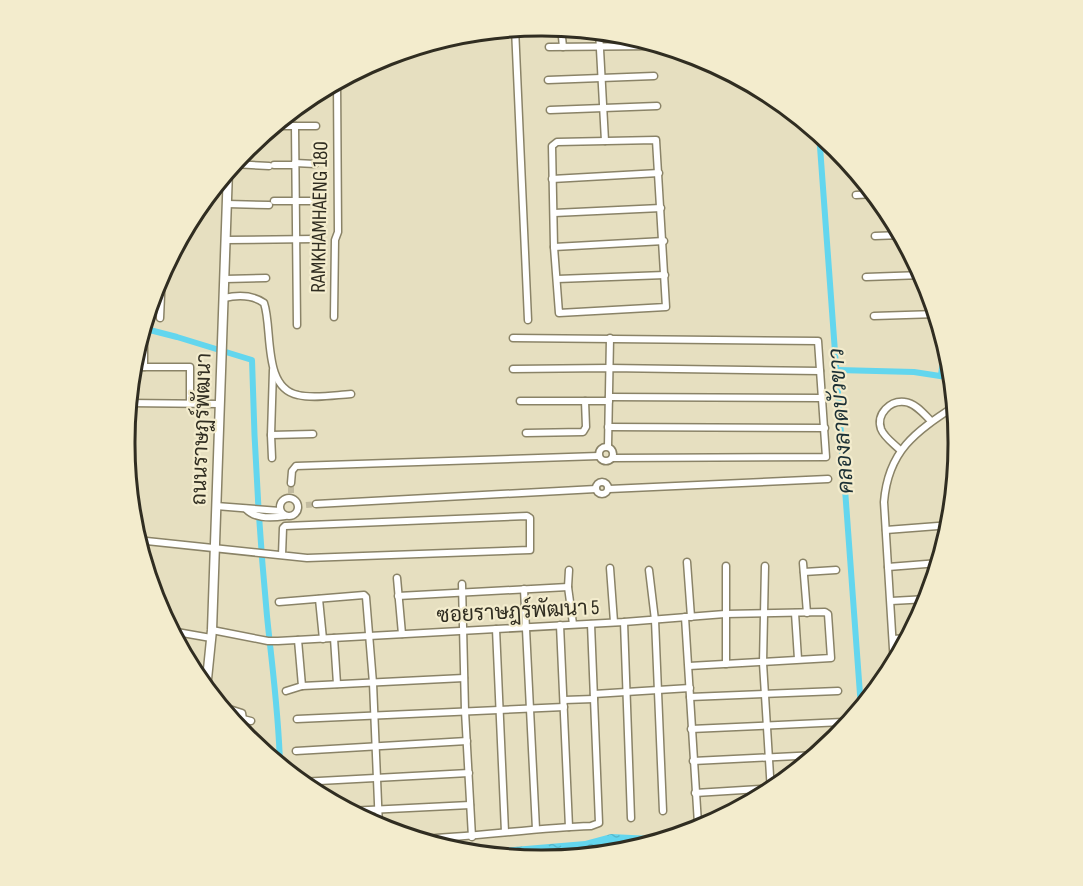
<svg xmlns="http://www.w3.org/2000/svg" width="1083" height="886" font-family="'Sofia Sans Condensed',Sarabun,sans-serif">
<defs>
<pattern id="water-ripples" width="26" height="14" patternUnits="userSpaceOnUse" patternTransform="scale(1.5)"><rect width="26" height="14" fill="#63d6ee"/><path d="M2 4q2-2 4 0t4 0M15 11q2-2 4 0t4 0" fill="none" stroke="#56b8cc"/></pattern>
</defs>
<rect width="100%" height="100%" fill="#e6dfc0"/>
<polygon fill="url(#water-ripples)" points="611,834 673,837 623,853 542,860 486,855 492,849 585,841"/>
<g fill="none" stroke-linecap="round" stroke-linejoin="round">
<g stroke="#63d6ee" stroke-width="6">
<polyline points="819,133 861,708"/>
<path d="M142,328L177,337L252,360C254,446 259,531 267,616C272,666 279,715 280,766"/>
<polyline points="838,370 914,372 953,378"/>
<polyline points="941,375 943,361 949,355"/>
</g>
<g stroke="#c2bba0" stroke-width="6" stroke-dasharray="6 3" stroke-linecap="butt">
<polyline points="291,493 291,483"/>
<polyline points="306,505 316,504"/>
</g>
<defs>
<g id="street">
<polyline points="561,27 563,47"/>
<polyline points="515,28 528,320"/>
<polyline points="599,31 605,141"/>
<polyline points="549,47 655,46"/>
<polyline points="548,80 654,76"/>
<polyline points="550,110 657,106"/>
<polyline points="275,126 295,126"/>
<polygon points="656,140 666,307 559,313 554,247 552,146 557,142"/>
<polyline points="295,163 315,164"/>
<polyline points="233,164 269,166"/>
<polyline points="274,165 295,165"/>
<polyline points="552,179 659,173"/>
<polyline points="856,195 875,194"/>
<polyline points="274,201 316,201"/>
<polyline points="227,204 269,205"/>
<polyline points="554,213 661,208"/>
<polyline points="875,236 902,235"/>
<polyline points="226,240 315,239"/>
<polyline points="554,247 664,241"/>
<polyline points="866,277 923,275"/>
<polyline points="225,279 266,278"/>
<polyline points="557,279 665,275"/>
<path d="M224,298C238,295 253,295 264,303C273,329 262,388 298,395C314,399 335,395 351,394"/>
<polyline points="874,316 937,314"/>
<polyline points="334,317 335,240 338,232 337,81"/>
<polyline points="160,318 162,272"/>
<polyline points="297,325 295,126 316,126"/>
<polyline points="513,338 818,341 826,457 613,458"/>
<polyline points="144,344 144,367"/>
<polyline points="132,367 190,367 190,402"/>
<polyline points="513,369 609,368 820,371"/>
<polyline points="273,370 271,435 313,434"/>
<polyline points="609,397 822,398"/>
<polyline points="520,401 609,401"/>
<polyline points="128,403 219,404"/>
<polyline points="608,427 825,428"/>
<polyline points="526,433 583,432 586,427 585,401"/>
<polyline points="271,435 272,458"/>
<polyline points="608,446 610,338"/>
<circle cx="606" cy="454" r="7"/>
<path d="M900,450C894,444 884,437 881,429C876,414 890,400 905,402C915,403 924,414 931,421"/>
<circle cx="602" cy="488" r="6"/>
<polyline points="291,483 292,471 296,466 599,456"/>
<polyline points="609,489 828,479"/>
<circle cx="289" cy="507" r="9"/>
<polyline points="316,504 596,489"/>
<polyline points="216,506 280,511"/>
<path d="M246,509C255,519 273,518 285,516"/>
<polyline points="886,530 951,525 949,516 952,515"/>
<polyline points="137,540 307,558 530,550 530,518 527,516 285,526 283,528 282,555"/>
<polyline points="687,562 691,617"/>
<polyline points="803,563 807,613"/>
<polyline points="765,566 763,663 771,792"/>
<polyline points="888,567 939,563"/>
<polyline points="610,568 614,622"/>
<polyline points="569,570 568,587 573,624"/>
<polyline points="649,570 655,620 663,811"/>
<polyline points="804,572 836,570"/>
<polyline points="397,578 402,634"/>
<polyline points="462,584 465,711 472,837"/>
<polyline points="524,589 536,829"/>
<polyline points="398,596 568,587"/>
<polyline points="319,599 323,639"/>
<polyline points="891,601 928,599"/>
<polyline points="279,602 364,595 366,597 373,683 379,827"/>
<polyline points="795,613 798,659"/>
<polyline points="685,617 698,824 692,832"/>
<polyline points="624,622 631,818"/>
<polyline points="560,625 569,827"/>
<polyline points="496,629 505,832"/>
<polyline points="212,630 268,641 278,641 624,622 725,614 825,612 828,614 831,658 689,666"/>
<polyline points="171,631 211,638"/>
<polyline points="334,638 337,684"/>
<polyline points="893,639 908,638"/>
<polyline points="298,640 302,686"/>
<polyline points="726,664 726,566"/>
<path d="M894,665L884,502C888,451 915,432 955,406"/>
<polyline points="286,691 302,686 464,678"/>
<polyline points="594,694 690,688"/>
<polyline points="690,697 838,691"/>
<polyline points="564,700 594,699"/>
<polyline points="220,706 242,713 243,719 251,721"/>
<polyline points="297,719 564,707"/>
<polyline points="691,729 843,722"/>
<polyline points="296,751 467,741"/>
<polyline points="693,761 817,755"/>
<polyline points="300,782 469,773"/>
<polyline points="695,793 775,788"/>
<polyline points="348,811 470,805"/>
<polyline points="698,824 710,824"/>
<path d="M417,839C475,837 533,828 591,826L599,823L591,624"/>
</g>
<polyline id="secondary" points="206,689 212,630 228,170"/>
</defs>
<use href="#street" stroke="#8a8367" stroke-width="9"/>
<use href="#secondary" stroke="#8a8367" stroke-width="11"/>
<use href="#street" stroke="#fff" stroke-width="6"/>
<use href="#secondary" stroke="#fff" stroke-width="8"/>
</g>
<g text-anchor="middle" stroke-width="4.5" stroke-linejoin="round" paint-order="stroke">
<g font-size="21" fill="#302d21" stroke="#f3eccd">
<text transform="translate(319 217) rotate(-89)" y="7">RAMKHAMHAENG 180</text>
<text transform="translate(201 429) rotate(-88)" y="7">ถนนราษฏร์พัฒนา</text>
<text transform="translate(518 611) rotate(-3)" y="7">ซอยราษฎร์พัฒนา 5</text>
</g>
<g font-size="22" font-style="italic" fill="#1b2f34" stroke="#f3eccd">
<text transform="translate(840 421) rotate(-94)" y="8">คลองลาดบัวขาว</text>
</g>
</g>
<path d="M0 0H1083V886H0ZM541 36H542A406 406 0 0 1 948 442V444A406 406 0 0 1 542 850H541A406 406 0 0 1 135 444V442A406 406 0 0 1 541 36Z" fill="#f3eccd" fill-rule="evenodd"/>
<path fill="none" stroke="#302d21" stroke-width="3" d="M541 36H542A406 406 0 0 1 948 442V444A406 406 0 0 1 542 850H541A406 406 0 0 1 135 444V442A406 406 0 0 1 541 36Z"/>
</svg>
